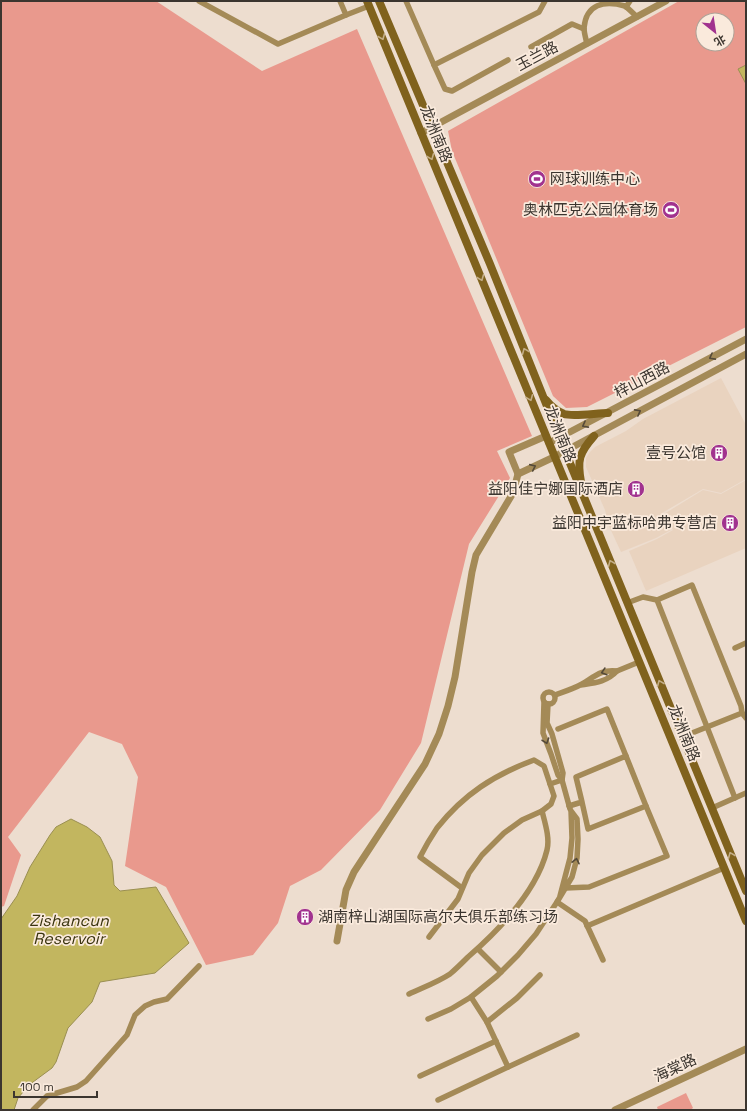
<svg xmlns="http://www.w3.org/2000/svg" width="747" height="1111" font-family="'Space Grotesk','Noto Sans SC',sans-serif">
<rect width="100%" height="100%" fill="#edddcf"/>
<g fill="#e9d3bf">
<polygon points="721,378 746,425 746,479 721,493 703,489 662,513 671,530 656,538 621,552 609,526 605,510 586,467 586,458 590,452 595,447 626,431 643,419"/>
<polygon points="746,480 746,548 646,591 629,551 657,539 673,530 664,514 703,490 721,494"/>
</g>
<g fill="#e9998d" fill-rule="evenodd">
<polygon points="1,1 156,1 262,71 357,29 532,436 497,451 510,478 469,544 421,743 380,810 321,870 290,886 278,923 253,955 206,965 166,887 125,866 138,777 122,744 89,732 8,837 21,855 4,906 1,907"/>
<path d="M679,1H746V327L587,407L566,408L553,396L452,151L448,131ZM703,20H727V44H703Z"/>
<polygon points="686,1093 693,1108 690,1110 658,1110 657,1107"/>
</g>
<g fill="#c2b65f" stroke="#9a8f51">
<polygon points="746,65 746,84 738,69"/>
<polygon points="71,819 87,827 100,837 112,861 114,885 120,891 156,887 189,943 155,973 100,982 92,1002 68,1028 56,1062 52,1068 29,1085 18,1098 14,1110 1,1110 1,919 17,896 30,867 50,835 56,827"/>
</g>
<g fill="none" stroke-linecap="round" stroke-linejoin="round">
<g stroke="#a48a57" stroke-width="5.5">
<polyline points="199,1 278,44 346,15 340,1"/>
<polyline points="406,1 434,65"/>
<polyline points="626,7 630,1"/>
<polyline points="346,15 369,6"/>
<path d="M587,44C586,39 584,33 584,28C586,4 604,0 625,6C629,9 633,13 637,17"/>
<polyline points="531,47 572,24 584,29"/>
<polyline points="508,60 452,91 445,89 434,65 539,12 545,1"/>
<polyline points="657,600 692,585 741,706 742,713"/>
<polyline points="627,603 643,597 657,600 735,798"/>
<polyline points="735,648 746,643"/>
<polyline points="617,671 639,662"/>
<circle cx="549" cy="698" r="6"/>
<path d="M555,695C563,692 573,689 582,684C594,677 601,669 617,671C607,682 594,683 581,685"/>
<polyline points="544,702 543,733 551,754 558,775 562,780"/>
<polyline points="548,704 547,723 552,734 563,773 562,780 570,809"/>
<polyline points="558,729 607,709 626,756"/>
<polyline points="682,737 742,713 746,718"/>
<polyline points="569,806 582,802 588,829 646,806 626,756 576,777 582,802"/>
<polyline points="712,808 746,793"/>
<path d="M462,888L420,857C425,847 431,837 437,828C464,794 494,775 534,760L544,766L550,784"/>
<polyline points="566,888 589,887 667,856 646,806"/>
<polyline points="557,902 585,921 603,960"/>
<polyline points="587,926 724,868"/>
<polyline points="429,937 458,899 469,873 482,855 504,833 522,820 542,811 551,804 554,796 550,784 562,780"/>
<polyline points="478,949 501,972"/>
<path d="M409,994C422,988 438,982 450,974C456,969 462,963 468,957C499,930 537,891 547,850C550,838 545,823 542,811"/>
<polyline points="471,997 487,1022 508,1067 577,1035"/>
<polyline points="428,1019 451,1009 471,997 497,976 518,955 536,934 557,902 572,877 577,858 578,839 577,819 571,811 572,838 570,858 560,896"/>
<polyline points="487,1022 517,998 540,975"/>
<polyline points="420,1076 496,1041"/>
<polyline points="438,1100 508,1067"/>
<polyline points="33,1110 47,1096 77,1087 86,1081 127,1035 135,1015 145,1006 154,1002 167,999 199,966"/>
</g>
<g stroke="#a48a57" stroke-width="7">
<polyline points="421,133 666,1"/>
<polyline points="546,436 509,452 518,474 554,457 746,354"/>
<polyline points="549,443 746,339"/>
<polyline points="337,941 346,890 354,872 425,764 439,734 448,706 455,677 472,572 476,555 513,493 518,474"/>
<polyline points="615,1110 746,1049"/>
</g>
<g stroke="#80621d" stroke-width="8">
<polyline points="367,1 746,921"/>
<polyline points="379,1 490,264 565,451 746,891"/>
<path d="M546,400C550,405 557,411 564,414C573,417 597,413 608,413"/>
<path d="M581,482C577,460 579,453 594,436"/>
</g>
</g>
<defs><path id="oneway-chevron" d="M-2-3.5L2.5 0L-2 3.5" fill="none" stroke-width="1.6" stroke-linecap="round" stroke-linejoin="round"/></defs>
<g stroke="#c3ad86">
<use href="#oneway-chevron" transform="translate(382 37) rotate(68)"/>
<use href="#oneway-chevron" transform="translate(431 157) rotate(68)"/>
<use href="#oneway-chevron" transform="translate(481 278) rotate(68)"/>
<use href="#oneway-chevron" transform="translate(525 351) rotate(-112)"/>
<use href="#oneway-chevron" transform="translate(530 398) rotate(68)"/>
<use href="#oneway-chevron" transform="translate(611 563) rotate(-112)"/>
<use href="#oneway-chevron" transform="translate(660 683) rotate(-112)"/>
<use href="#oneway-chevron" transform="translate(731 855) rotate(-112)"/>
</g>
<g stroke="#554a39">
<use href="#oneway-chevron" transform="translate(712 357) rotate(152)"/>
<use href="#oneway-chevron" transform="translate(638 412) rotate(-28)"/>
<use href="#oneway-chevron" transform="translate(585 425) rotate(152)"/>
<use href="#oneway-chevron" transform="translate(533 467) rotate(-24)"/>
<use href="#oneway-chevron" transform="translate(604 672) rotate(164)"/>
<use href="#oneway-chevron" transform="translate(546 741) rotate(71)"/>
<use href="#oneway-chevron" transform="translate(576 861) rotate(-78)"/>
</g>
<defs>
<symbol id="stadium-disc" viewBox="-11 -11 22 22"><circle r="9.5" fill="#a1328f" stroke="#faeadc"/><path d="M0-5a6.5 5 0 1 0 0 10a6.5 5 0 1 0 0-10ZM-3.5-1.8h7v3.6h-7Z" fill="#fff"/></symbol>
<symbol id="building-disc" viewBox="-11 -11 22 22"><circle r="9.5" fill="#a1328f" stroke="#faeadc"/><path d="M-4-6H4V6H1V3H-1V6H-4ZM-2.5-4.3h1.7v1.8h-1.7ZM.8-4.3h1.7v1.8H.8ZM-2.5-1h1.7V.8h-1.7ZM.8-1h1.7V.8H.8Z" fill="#fff"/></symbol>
</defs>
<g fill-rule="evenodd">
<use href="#stadium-disc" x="527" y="169" width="20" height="20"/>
<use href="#stadium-disc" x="661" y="200" width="20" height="20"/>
<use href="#building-disc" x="709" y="443" width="20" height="20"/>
<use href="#building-disc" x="626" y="479" width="20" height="20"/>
<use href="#building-disc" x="720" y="513" width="20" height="20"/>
<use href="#building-disc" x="295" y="907" width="20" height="20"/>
</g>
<g text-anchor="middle" stroke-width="3.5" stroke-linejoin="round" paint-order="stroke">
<g font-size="15" fill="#3b352f" stroke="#faeadc">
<text transform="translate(537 56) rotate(-28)" y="5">玉兰路</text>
<text transform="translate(436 134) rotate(68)" y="5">龙洲南路</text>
<text transform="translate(642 380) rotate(-28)" y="5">梓山西路</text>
<text transform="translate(560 434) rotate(68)" y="5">龙洲南路</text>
<text transform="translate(684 733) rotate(68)" y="5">龙洲南路</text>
<text transform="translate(675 1068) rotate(-25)" y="5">海棠路</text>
</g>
<g font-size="15" fill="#3b352f" stroke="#faeadc" text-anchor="end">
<text x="550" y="184" text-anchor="start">网球训练中心</text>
<text x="658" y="215">奥林匹克公园体育场</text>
<text x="706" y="458">壹号公馆</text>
<text x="623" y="494">益阳佳宁娜国际酒店</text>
<text x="717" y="528">益阳中宇蓝标哈弗专营店</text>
<text x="318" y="922" text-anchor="start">湖南梓山湖国际高尔夫俱乐部练习场</text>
</g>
<g font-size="16" font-style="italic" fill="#3a340e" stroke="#faeadc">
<text x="69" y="926">Zishancun<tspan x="69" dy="18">Reservoir</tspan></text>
</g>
</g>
<rect width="747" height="1111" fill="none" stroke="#3b352f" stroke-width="4"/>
<g transform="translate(715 32) rotate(150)"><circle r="19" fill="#faeadc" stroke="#aea297"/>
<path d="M0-3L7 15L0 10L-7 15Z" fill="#a1328f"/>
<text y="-6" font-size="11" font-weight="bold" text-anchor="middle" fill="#3b352f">北</text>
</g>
<path d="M14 1091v6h83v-6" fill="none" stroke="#3b352f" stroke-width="2"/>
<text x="20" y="1091" font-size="12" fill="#3b352f" stroke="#faeadc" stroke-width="3" paint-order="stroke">100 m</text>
</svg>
